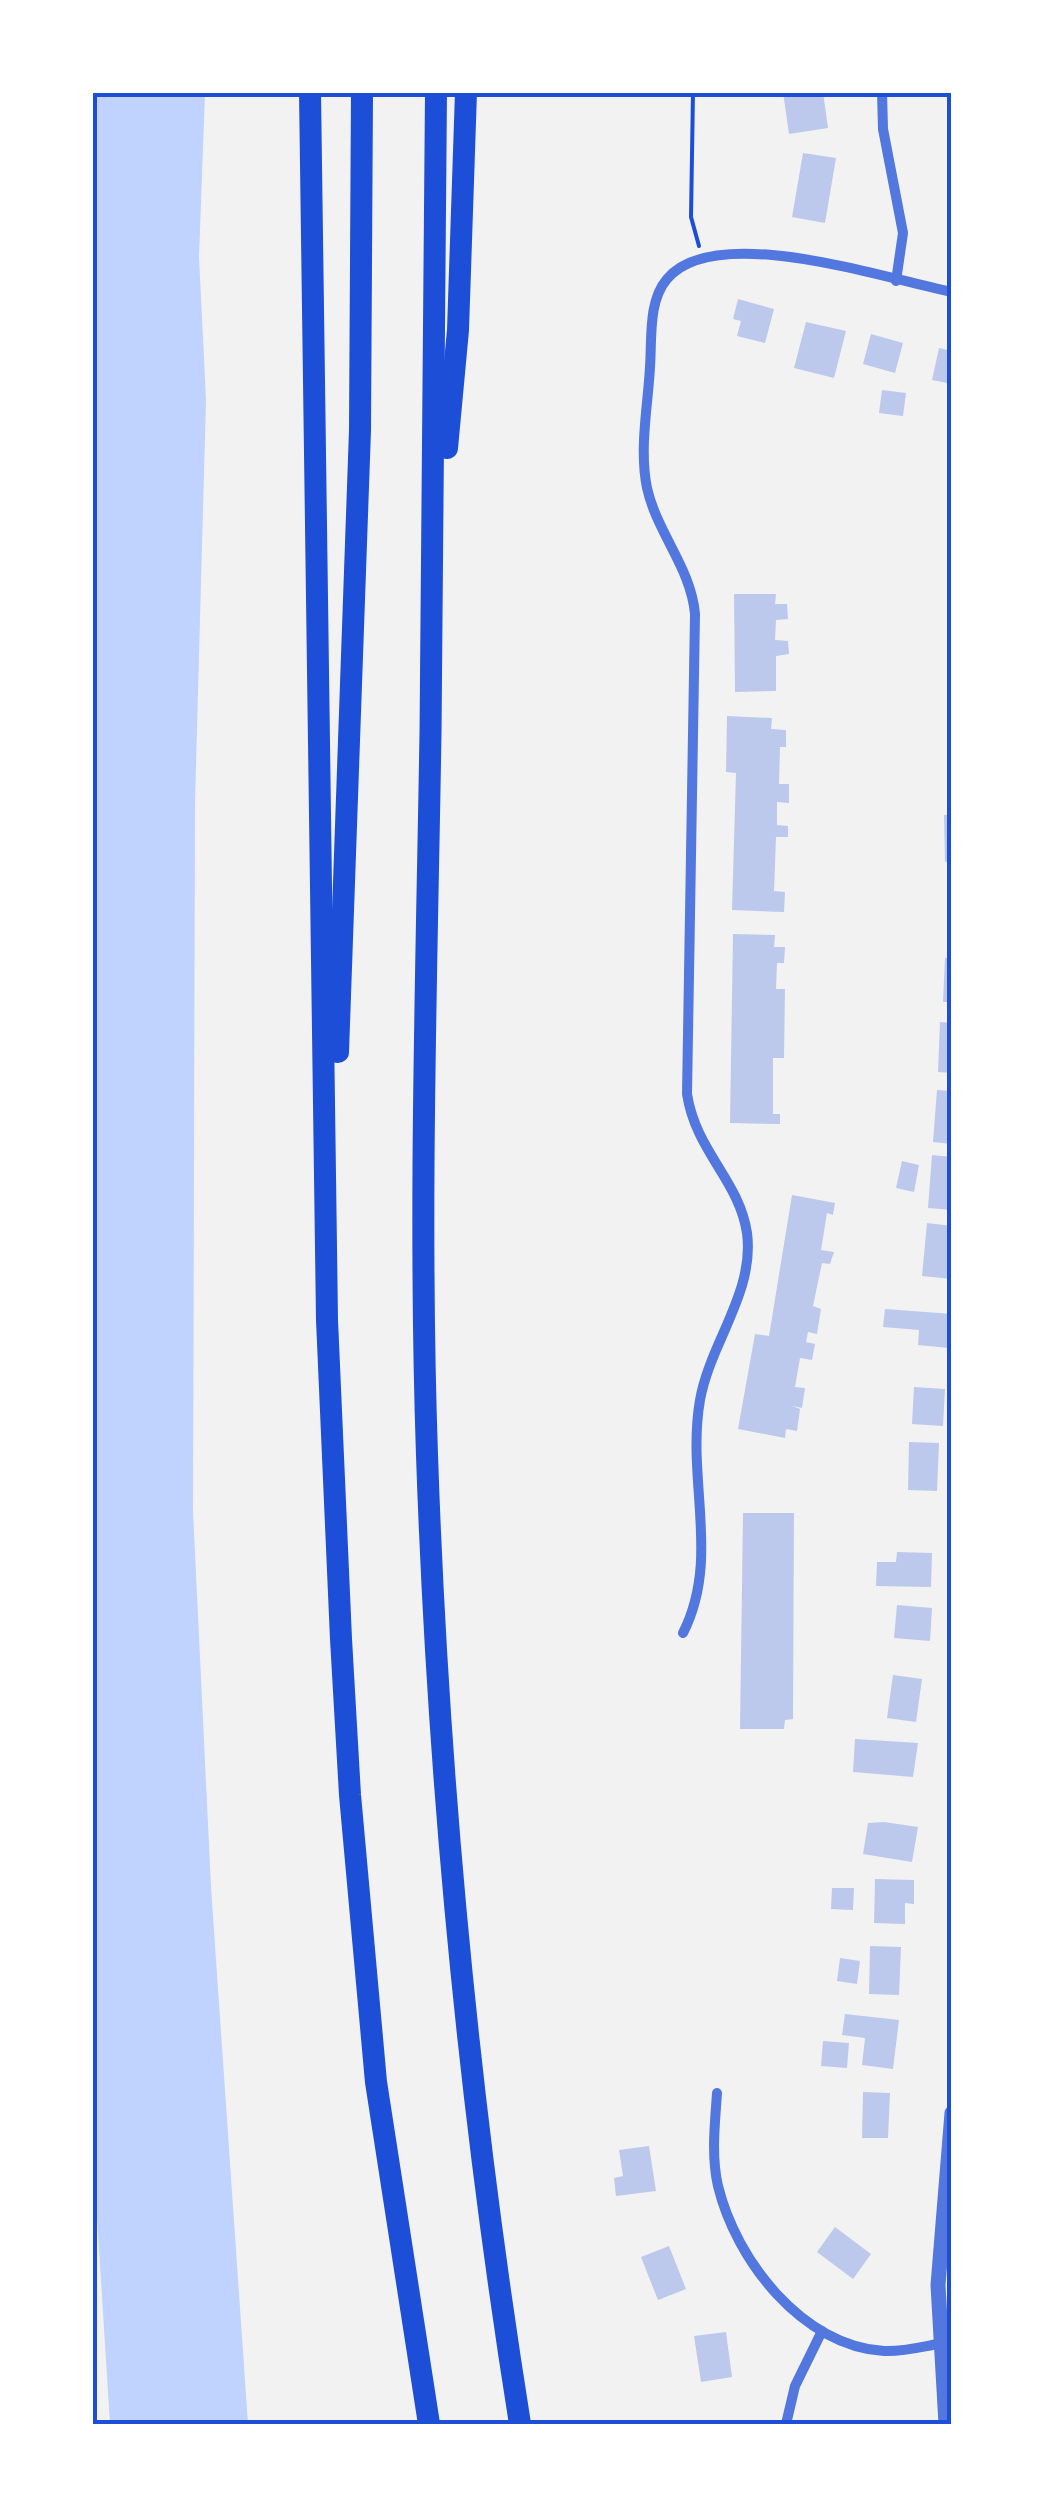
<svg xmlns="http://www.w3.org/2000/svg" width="1044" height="2517" font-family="'PT Sans',sans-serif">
<rect width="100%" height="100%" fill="#f2f2f2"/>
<polygon fill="#bfd3fe" points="92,93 205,93 199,257 206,399 195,803 193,1511 211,1887 248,2424 110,2424 92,2137"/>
<g fill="#bdc9ec">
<polygon points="783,92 823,92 828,128 789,134"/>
<polygon points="803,153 836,158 825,223 792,217"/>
<polygon points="738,299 774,309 765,343 737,336 741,321 733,319"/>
<polygon points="806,322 846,331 834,378 794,368"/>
<polygon points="871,334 903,343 895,373 863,364"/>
<polygon points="939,348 952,351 952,384 932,380"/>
<polygon points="882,390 906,393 903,416 879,413"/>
<polygon points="734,594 776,594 775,604 787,604 788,619 776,620 775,640 788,641 789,654 776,656 776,691 735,692"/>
<polygon points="727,716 772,718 771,729 786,730 786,747 780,747 779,784 789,784 789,803 777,802 777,825 788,826 788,837 776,837 774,891 785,892 784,912 732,910 736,773 726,772"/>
<polygon points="944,815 952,815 952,862 945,862"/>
<polygon points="733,934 775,935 774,947 785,947 784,963 777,963 776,989 785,989 784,1058 773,1058 773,1114 780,1114 780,1124 730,1123"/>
<polygon points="945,958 952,958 952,1002 943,1002"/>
<polygon points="940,1022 952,1023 952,1073 938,1072"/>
<polygon points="937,1090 952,1091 952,1144 933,1142"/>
<polygon points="932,1155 952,1157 952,1210 928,1208"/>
<polygon points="902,1161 919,1165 914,1192 896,1188"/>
<polygon points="792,1195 835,1203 833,1215 827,1213 821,1250 834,1252 830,1264 822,1263 813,1306 821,1309 817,1334 808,1332 806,1342 815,1344 812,1360 800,1358 795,1387 805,1388 802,1408 792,1406 800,1409 797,1431 786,1429 785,1438 738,1429 755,1334 769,1336"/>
<polygon points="927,1223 952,1226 951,1279 922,1276"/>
<polygon points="885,1309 952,1314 949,1348 918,1345 919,1330 883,1327"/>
<polygon points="914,1387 945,1389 943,1426 912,1424"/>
<polygon points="909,1442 939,1443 937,1491 908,1490"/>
<polygon points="743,1513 794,1513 793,1719 785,1720 784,1729 740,1729"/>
<polygon points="897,1552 932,1553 931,1587 876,1586 877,1562 896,1562"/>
<polygon points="897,1605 932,1608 930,1641 894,1638"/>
<polygon points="893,1675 922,1679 916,1722 887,1718"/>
<polygon points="855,1739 918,1743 913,1777 853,1772"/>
<polygon points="884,1822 918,1827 912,1862 863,1854 868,1823"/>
<polygon points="875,1879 914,1880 914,1904 905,1903 905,1924 874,1923"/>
<polygon points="832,1888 854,1888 853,1910 831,1909"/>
<polygon points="870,1946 901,1947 899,1995 869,1994"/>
<polygon points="840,1958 860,1961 857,1984 837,1981"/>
<polygon points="845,2014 899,2020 893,2069 862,2065 865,2038 842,2035"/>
<polygon points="823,2041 849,2043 847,2068 821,2066"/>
<polygon points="863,2092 890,2093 888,2138 862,2138"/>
<polygon points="649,2146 656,2191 616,2196 614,2178 623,2176 619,2150"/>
<polygon points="835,2227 871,2254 853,2279 817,2252"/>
<polygon points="669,2246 686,2289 658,2300 641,2257"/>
<polygon points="726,2332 732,2377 701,2382 694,2336"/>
</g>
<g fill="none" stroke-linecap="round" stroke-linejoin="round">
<polyline stroke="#1d4ed8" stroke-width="4" points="693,92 691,217 699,246"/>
<g stroke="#5277de" stroke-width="10">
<polyline points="882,92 883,129 903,233 896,281"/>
<path d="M683,1633C721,1558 686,1480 700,1400C710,1343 755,1292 747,1233C739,1180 696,1152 687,1094L695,614C691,568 657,533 647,488C639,449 648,405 650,367C652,339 648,301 667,279C715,221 886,279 952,292"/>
<path d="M717,2093C715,2123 711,2156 718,2186C736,2260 802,2346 884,2351C902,2352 921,2347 938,2344"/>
<polyline points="786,2424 795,2386 822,2331"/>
</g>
<polyline stroke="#5277de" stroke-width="15" points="946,2424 938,2285 952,2113"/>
<g stroke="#1d4ed8" stroke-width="22">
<polyline points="310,92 327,1320 341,1639 350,1795 376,2082 429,2424"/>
<path d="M436,92C435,316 434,539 430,762C426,993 419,1224 427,1455C438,1779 469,2104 520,2424"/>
<polyline points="447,448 458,330 466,92"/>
<polyline points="338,1052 360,430 362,92"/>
</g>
</g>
<rect width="1044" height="2517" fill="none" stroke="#ffffff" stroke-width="190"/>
<rect x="95" y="95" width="854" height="2327" fill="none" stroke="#1d4ed8" stroke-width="4"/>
</svg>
